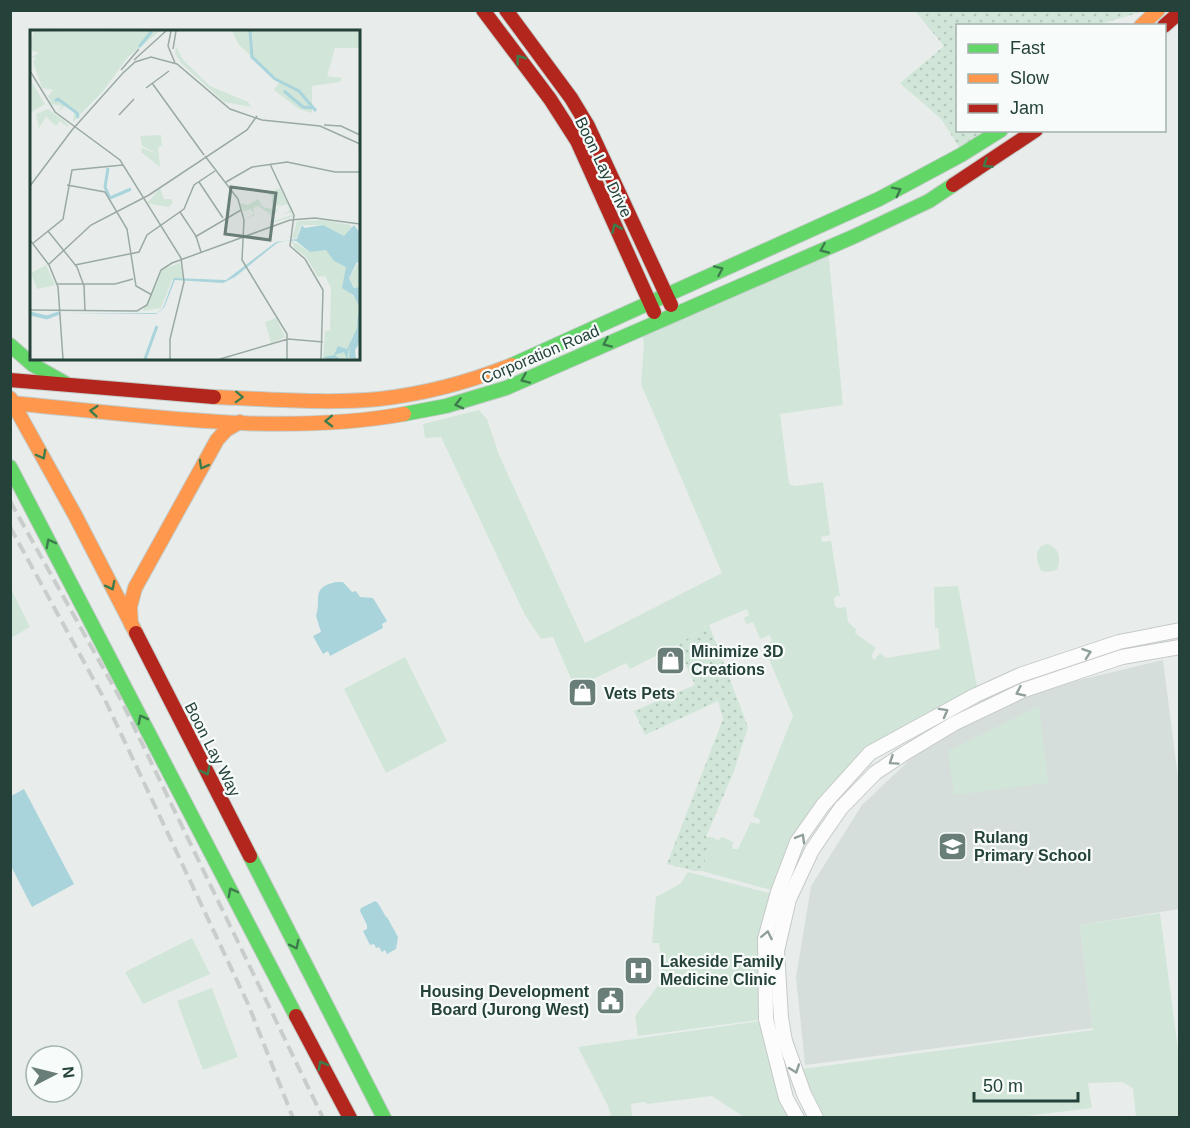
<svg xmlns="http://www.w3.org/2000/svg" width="1190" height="1128" font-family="Arial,sans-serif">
<defs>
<pattern id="grass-dots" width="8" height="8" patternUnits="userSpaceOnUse" patternTransform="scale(1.5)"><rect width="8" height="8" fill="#d1e6d8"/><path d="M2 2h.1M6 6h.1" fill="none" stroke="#b3c6ba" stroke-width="1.8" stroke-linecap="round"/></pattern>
</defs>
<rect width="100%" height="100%" fill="#e8edeb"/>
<polygon fill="#d6dedb" points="1163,660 1179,785 1179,909 1080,925 1093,1028 805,1065 796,977 811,886 862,805 922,748 988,711 1050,687"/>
<g fill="url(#grass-dots)">
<polygon points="915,11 1145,11 1097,25 958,26 958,130 988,131 961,150 941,119 900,83 944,46"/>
<polygon points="709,625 748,727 734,771 706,837 712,837 702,871 694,871 667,864 723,719 718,701 645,735 634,711 695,685 677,645"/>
</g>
<g fill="#d1e6d8">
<polygon points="828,249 843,405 780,414 789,484 795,486 823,482 830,535 821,537 822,542 831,541 840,596 836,596 834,599 835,606 838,608 846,607 848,622 856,629 855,633 876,648 871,656 874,660 880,653 886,658 940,649 938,628 935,628 934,587 958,586 978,692 870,753 797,842 778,892 702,871 712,837 718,840 722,837 733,842 732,846 733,849 738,849 751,822 759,824 760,820 753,816 793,716 763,645 772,641 770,635 760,639 753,622 746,624 744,618 749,615 747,609 709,625 677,645 630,669 626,663 575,688 553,637 541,639 525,615 441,437 425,438 423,424 479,410 487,419 499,455 585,643 722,573 641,384 644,344 641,327"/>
<path d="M1048,544C1060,549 1061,559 1057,570L1047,572L1041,571C1036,560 1033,546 1048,544Z"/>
<polygon points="11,589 30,627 11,638 10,638"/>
<polygon points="405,657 447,741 386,773 344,689"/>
<polygon points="1039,706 1048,783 954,795 948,751"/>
<polygon points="688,872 773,894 765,1019 638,1036 635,1016 663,979 659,943 652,943 656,897 680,884"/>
<polygon points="1160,913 1179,1057 1179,1117 1136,1117 1133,1088 1122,1082 1088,1083 1092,1108 1018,1117 820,1117 795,1070 1093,1030 1080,925"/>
<polygon points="192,938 210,974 143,1004 125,972"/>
<polygon points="212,988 238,1057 203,1070 177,1001"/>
<polygon points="767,1020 796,1117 744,1117 712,1096 647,1104 645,1102 631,1104 632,1117 611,1117 608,1106 578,1047"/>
</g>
<g fill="#a9d4db">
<path d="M336,582H343L352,592L356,591L360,597L373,598L387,621L382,624L383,628L330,656L328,651L323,654L313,636L321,632L316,616C322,598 310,588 336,582Z"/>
<polygon points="24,789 74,884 32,907 11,866 11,796"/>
<polygon points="375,901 378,903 386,917 387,917 398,937 396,949 387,954 385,950 382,952 379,947 376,948 374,944 370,945 363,931 367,929 367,925 360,911 361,908"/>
</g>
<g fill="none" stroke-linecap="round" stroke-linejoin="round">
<defs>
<g id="street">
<polyline points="797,1118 786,1098 766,1019 765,939 778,892 797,842 823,805 870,753 976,695 1020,675 1119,642 1180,630"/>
<polyline points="816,1118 804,1094 785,1041 781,1018 777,951 789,899 812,850 841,808 875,773 905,753 955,723 1024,690 1122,657 1180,647"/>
</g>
<g id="fast">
<polyline points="10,345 33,365 65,383"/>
<polyline points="512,365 879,199 961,155 1001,130"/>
<polyline points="404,414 446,406 506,388 855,236 929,201 953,185"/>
<polyline points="10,467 296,1016"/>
<polyline points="250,856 384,1118"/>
</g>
<g id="slow">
<polyline points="1141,26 1158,10"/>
<path d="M214,397C269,399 325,404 379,399C425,394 469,382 512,365"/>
<polyline points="10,398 75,515 136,633"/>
<path d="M10,403C138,414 277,437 404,414"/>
<polyline points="131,624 130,607 135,588 217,440 226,430 240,422"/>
</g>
<g id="jam">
<polyline points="483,10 550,99 577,141 654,312"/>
<polyline points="506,10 571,98 588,126 671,305"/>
<polyline points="1164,26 1180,12"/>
<polyline points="953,185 1036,130"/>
<polyline points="10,380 214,397"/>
<polyline points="136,633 250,856"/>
<polyline points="296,1016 350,1118"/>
</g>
</defs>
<use href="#street" stroke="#c5cac8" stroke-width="16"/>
<use href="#fast" stroke="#c3cbc8" stroke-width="16"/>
<use href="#slow" stroke="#c3cbc8" stroke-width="16"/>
<use href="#jam" stroke="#c3cbc8" stroke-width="16"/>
<use href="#street" stroke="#fcfcfc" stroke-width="14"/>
<use href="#fast" stroke="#63d668" stroke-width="14"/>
<use href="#slow" stroke="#ff974d" stroke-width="14"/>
<use href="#jam" stroke="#b3261e" stroke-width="14"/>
<g stroke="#c9cdcc" stroke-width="4" stroke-dasharray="12 6" stroke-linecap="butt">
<polyline points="10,501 121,700 323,1118"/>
<polyline points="10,527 107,704 248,1004 293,1118"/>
</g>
</g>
<defs><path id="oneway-chevron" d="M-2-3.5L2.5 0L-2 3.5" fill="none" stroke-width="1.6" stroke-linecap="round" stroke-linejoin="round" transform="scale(1.5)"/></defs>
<g stroke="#3d7d4c">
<use href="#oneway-chevron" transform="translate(520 59) rotate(-127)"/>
<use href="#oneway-chevron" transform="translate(987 164) rotate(147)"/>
<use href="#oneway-chevron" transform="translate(897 191) rotate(-27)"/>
<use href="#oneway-chevron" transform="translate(616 228) rotate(-114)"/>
<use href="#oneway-chevron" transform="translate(824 249) rotate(157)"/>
<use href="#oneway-chevron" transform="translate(719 270) rotate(-24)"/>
<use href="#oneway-chevron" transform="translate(607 343) rotate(156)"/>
<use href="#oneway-chevron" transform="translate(525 379) rotate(157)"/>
<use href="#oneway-chevron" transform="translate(239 397) rotate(2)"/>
<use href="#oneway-chevron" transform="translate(459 404) rotate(166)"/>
<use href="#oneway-chevron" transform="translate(94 411) rotate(-175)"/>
<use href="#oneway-chevron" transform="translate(329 421) rotate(179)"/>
<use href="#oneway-chevron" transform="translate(42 455) rotate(61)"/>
<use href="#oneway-chevron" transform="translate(203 465) rotate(119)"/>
<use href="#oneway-chevron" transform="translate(50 543) rotate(-118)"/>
<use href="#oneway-chevron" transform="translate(111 586) rotate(63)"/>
<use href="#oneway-chevron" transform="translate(142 719) rotate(-118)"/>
<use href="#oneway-chevron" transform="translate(206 771) rotate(63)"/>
<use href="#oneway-chevron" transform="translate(232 892) rotate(-118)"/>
<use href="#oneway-chevron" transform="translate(295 945) rotate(63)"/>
<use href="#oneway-chevron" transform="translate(322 1065) rotate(-118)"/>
</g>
<g stroke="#909f9b">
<use href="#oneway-chevron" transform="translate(1087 653) rotate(-19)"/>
<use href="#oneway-chevron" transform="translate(1020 692) rotate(155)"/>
<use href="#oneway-chevron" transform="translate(944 712) rotate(-29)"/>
<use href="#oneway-chevron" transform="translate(893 761) rotate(146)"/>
<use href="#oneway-chevron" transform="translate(801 838) rotate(-60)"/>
<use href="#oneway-chevron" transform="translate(767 935) rotate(-78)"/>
<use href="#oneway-chevron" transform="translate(795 1069) rotate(70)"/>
</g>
<defs>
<symbol id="shop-square" viewBox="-11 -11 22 22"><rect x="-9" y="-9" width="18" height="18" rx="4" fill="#697e78" stroke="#f7fbf9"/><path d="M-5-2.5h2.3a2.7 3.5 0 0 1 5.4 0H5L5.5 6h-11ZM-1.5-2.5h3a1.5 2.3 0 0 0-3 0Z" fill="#fff"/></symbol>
<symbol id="school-square" viewBox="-11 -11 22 22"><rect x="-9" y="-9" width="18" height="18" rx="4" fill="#697e78" stroke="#f7fbf9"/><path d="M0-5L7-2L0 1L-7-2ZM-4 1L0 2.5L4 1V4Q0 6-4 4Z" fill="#fff"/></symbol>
<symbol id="hospital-square" viewBox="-11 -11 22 22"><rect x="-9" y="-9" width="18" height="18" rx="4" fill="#697e78" stroke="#f7fbf9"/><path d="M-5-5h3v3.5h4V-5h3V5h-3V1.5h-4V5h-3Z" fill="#fff"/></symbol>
<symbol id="civic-square" viewBox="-11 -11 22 22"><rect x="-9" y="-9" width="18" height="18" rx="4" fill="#697e78" stroke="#f7fbf9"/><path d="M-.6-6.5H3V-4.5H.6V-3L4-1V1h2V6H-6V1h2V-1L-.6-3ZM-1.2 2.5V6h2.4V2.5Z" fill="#fff"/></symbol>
</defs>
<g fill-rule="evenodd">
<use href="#shop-square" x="654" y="644" width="33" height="33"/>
<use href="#shop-square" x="566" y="676" width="33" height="33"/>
<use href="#school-square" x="936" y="830" width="33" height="33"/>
<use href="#hospital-square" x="622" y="954" width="33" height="33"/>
<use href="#civic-square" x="594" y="984" width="33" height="33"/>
</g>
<g text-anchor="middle" stroke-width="4.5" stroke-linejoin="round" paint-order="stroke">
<g font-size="16" fill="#24423a" stroke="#f7fbf9">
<text transform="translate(604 167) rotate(64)" y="6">Boon Lay Drive</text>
<text transform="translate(540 354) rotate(-23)" y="6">Corporation Road</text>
<text transform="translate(213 749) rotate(63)" y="6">Boon Lay Way</text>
</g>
<g font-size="16" font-weight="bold" fill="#24423a" stroke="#f7fbf9" text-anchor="start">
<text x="691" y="657">Minimize 3D<tspan x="691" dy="18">Creations</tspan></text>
<text x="604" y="699">Vets Pets</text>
<text x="974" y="843">Rulang<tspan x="974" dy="18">Primary School</tspan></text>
<text x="660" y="967">Lakeside Family<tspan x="660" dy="18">Medicine Clinic</tspan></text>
<text x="589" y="997" text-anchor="end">Housing Development<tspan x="589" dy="18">Board (Jurong West)</tspan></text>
</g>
</g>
<g transform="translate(30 30)">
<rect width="330" height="330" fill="#e8edeb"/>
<path d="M131,105L132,116L128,117L130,137L111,122L112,118L128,124L112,116L110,106ZM130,158L134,169H141L143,173L138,177L117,173Z" fill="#d1e6d8"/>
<path d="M4,1L37,2L130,1L98,27L73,61L43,92L44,82L35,76L28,82L32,76L21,74L18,66L23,60L12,58L10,52L3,32L6,28L1,27L9,23L2,21L0,15ZM202,1H330V14L329,18H305L297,46L312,48L310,52L282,56V83L269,79L244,60L249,52L209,15ZM146,16L153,30L180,56L218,72L221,77L194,72L152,34L145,24ZM0,49L15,74L0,83ZM18,79L38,94V97L30,91L26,96L16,87L9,98L6,84Z" fill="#d1e6d8"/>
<path d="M250,158L263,184L262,187L246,192L244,191L262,185L260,182L253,185L260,180L257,174L247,177L255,171L245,177L248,181L244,184V180L243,186L228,176L223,178L225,185L215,189L224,184L221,179L214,181L209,173L218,175L228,169L233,177L242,179V166L237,163ZM293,190L321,195V202L314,206L293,195H271L267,208L262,209L267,191ZM262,211L280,222L297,219L304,231L317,237L313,255L330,275V294L321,309L319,329H293L295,301L300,300L301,258L295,246L288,247L276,227L264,218ZM330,230V257L325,258L319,248ZM150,233L153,248L142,250L131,278L113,281L133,239ZM16,235L25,255L7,259L1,243ZM246,288L255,307L241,313L235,292Z" fill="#d1e6d8"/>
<path d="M272,195L275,198L293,195L314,206L324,195L330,203V234L327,232L319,248L324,258L330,257V277L323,265L312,258L316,237L304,231L296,220L280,222L266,211L258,210L247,213L205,247L193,253L145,250L134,278L126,284H35L127,283L133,278L144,248L196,250L246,212L267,209ZM328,284L330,287V312L325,320L326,329L319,328L320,315L317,329L314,322L305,325L310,329H298L293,327L304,325L308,316L317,319L327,298Z" fill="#a9d4db"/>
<path fill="none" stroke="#a9d4db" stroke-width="3" d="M220,1L222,27L245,49M109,17L122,1M245,49L269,61L286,81M254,61L273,77L283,78M25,71L28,69L47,83L48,88M78,138L75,157L80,168L101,159M0,283L17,287L29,283L17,288L0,284M115,329L127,296"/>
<path fill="none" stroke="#9aa9a4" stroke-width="1.5" d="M141,1L138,16L145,33M143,19L146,1M104,30L136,1M91,40L109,19M0,41L25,82L90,130L151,228L154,252L140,309V329M122,53L174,125M116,58L139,41M89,85L104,69M294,95L311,96L330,105M175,126L208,169L214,190L212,230L257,304V329M240,134L264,185L260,216L275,229L293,260L291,329M169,152L193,188M196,152L222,137L257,132L305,142H330M37,155L75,162L97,199L106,256L122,265M0,156L42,100L93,43L105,32L121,27L147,34L200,79L232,90L290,96L330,114M150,182L166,206L171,222M18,201L47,237L54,256L55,281M165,207L211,180M0,210L19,235L28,257L33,329M2,214L33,189L42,140L93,135M18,235L61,195L119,165L217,100L227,86M45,235L109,222L117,205L154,179L164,155L185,141M27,254H85L103,249M0,280L107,281L117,275L131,240L142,233L260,190L285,188L330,194M258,309L293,312M190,329L258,309"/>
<path fill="#697e78" fill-opacity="0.15" stroke="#697e78" stroke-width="3" d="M201,157L246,163L240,210L195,204Z"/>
<rect width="330" height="330" fill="none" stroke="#24423a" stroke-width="3"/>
</g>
<rect width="1190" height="1128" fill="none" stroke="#24423a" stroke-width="24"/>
<rect x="956" y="24" width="210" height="108" fill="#f7fbf9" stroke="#a3b1ad" stroke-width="1.5"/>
<rect x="968" y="44" width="30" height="9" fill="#63d668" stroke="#a3b1ad" stroke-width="1.5"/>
<text x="1010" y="54" font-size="18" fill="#24423a">Fast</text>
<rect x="968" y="74" width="30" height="9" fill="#ff974d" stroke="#a3b1ad" stroke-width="1.5"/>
<text x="1010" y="84" font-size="18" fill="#24423a">Slow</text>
<rect x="968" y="104" width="30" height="9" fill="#b3261e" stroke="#a3b1ad" stroke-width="1.5"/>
<text x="1010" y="114" font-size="18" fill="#24423a">Jam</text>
<g transform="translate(54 1074) rotate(83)"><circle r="28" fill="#f7fbf9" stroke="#a3b1ad" stroke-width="1.5"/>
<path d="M0-4.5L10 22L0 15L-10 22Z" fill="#697e78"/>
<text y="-9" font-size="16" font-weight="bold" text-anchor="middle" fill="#24423a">N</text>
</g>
<path d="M974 1092v9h104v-9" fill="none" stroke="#24423a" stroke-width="3"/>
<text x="983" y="1092" font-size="18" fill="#24423a" stroke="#f7fbf9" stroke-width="4.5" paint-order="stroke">50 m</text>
</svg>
